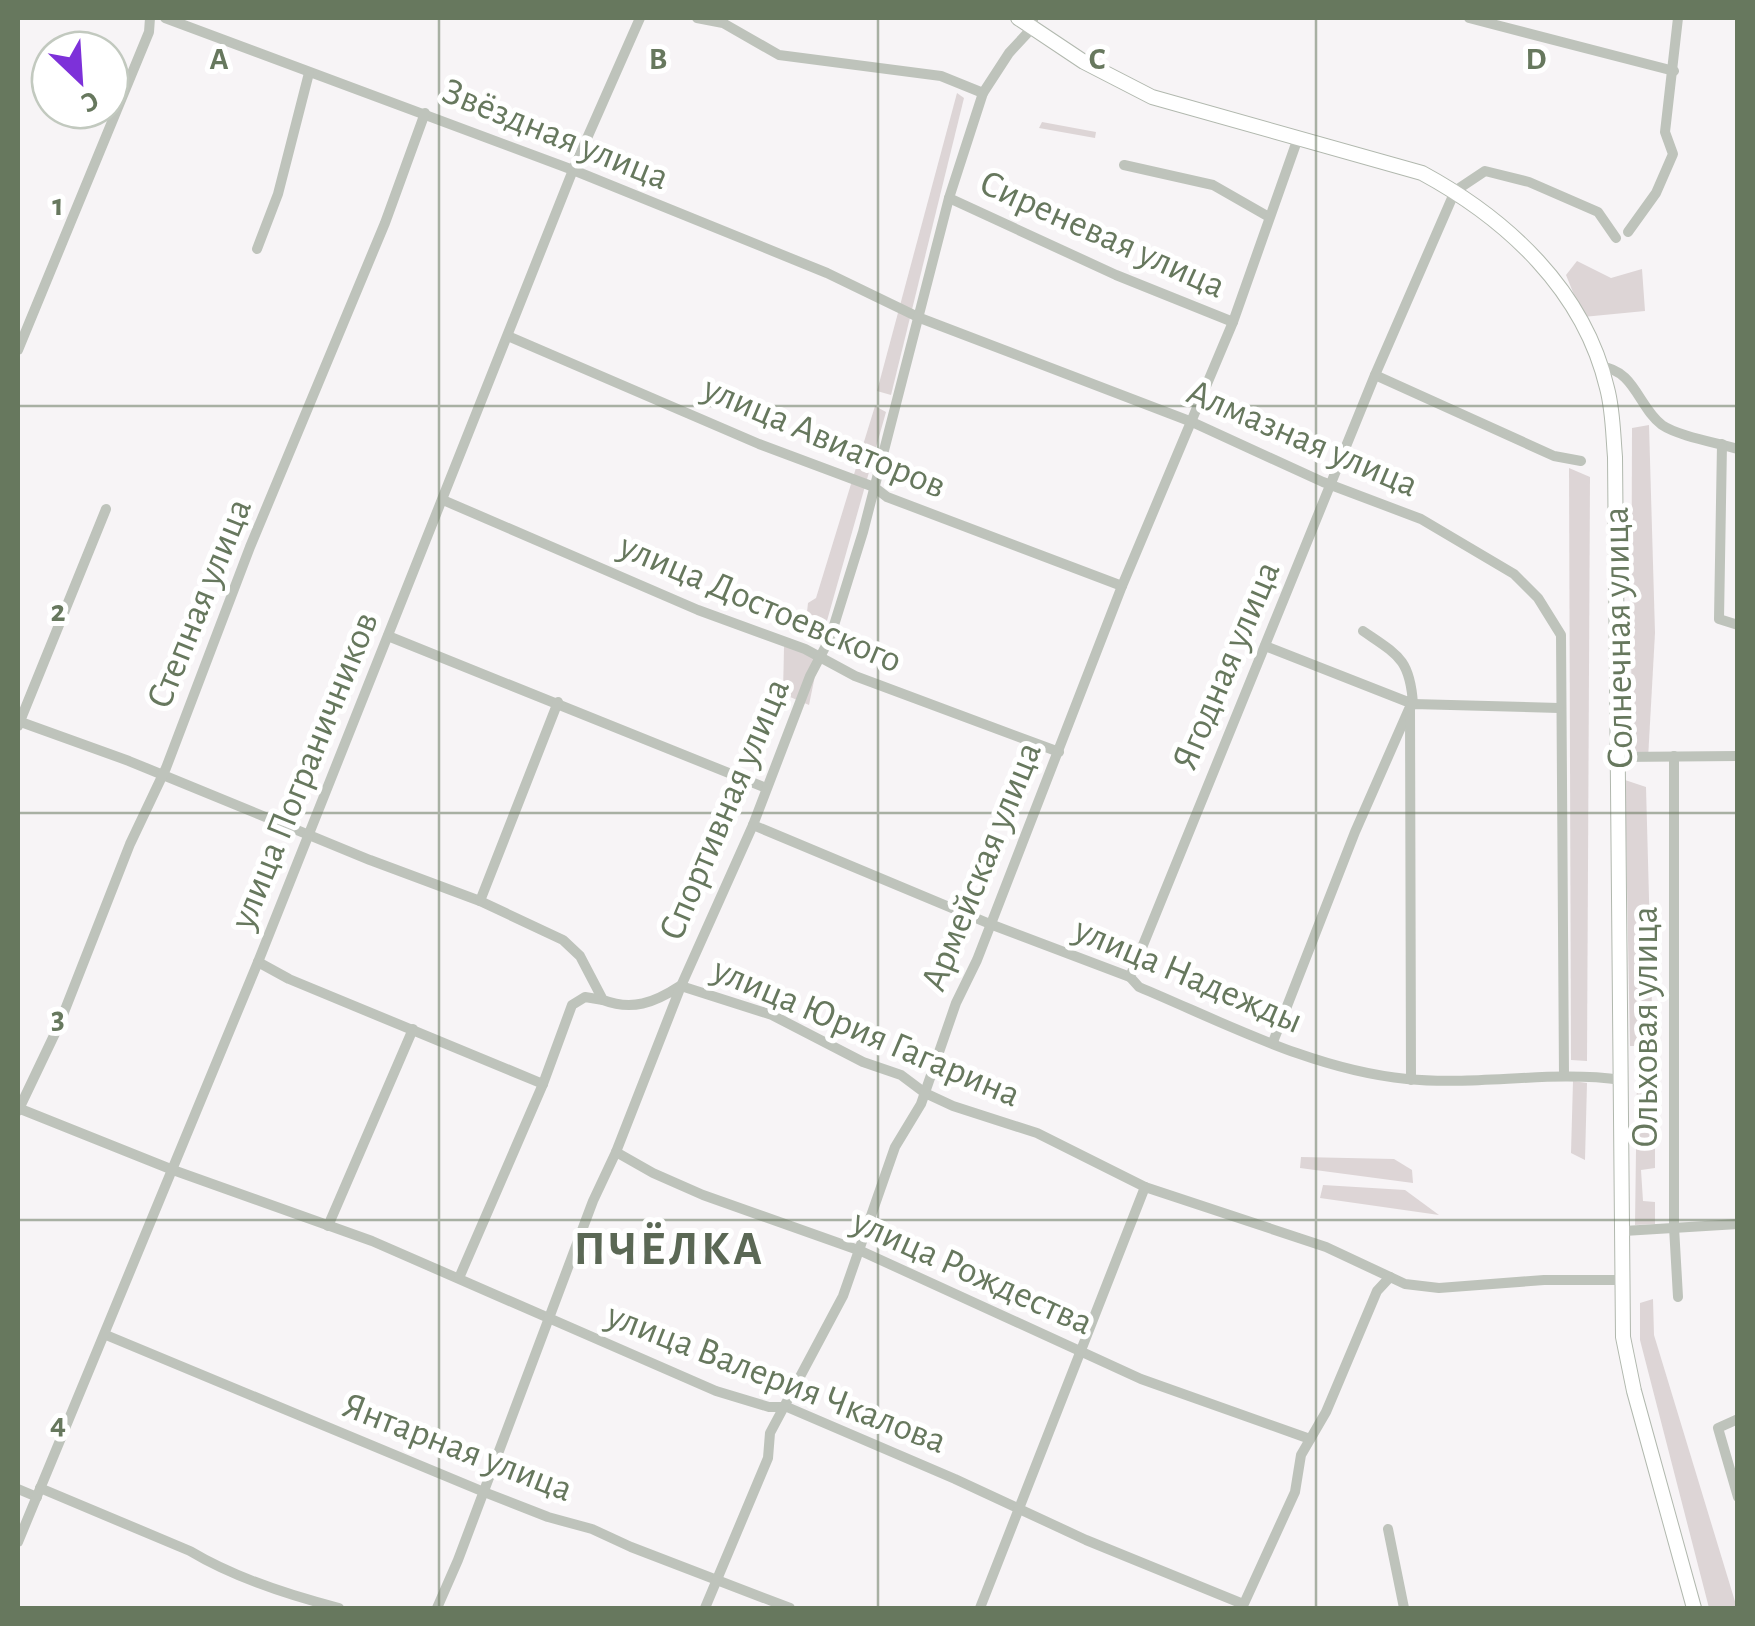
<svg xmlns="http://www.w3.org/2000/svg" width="1755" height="1626" font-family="'Alegreya Sans',sans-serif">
<rect width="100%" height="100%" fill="#f7f4f6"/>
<g fill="#ddd5d6">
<polygon points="957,93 964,98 891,395 877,391"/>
<polygon points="1042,122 1096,132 1095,138 1039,128"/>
<polygon points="1577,261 1611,278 1642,269 1645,311 1583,317 1566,275"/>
<polygon points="875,406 886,412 821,642 804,639 808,603 816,598"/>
<polygon points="1649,425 1655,633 1648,759 1631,754 1632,428"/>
<polygon points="1569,468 1590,477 1587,1061 1571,1060"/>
<polygon points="792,643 818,661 809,705 783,694 784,647"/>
<polygon points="1625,780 1646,787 1653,1046 1630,1046"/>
<polygon points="1637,1075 1655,1075 1655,1168 1641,1170 1643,1201 1655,1202 1655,1224 1635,1225"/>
<polygon points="1573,1081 1587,1083 1585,1160 1571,1153"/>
<polygon points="1301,1157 1394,1159 1412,1170 1413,1183 1300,1168"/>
<polygon points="1323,1185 1405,1190 1439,1215 1320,1198"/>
<polygon points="1653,1299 1654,1335 1737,1608 1709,1608 1640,1340 1640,1303"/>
</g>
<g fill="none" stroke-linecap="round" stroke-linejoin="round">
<defs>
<path id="secondary" d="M1018,18L1084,62L1152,97L1422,173C1507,219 1584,290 1607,388C1613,410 1613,434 1615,457L1623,1337L1634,1391L1694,1608"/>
</defs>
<use href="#secondary" stroke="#b1b8ae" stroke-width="16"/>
<g stroke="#bec3bb" stroke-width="10">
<polyline points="165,18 573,170 827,273 920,318 1192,422 1323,482 1421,519 1514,574 1538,598 1561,635 1564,1076"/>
<polyline points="697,18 723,23 779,55 941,76 983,93"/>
<polyline points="1469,18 1674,71"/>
<polyline points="1124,165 1213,185 1269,217"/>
<polyline points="949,198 1116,275 1233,322"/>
<polyline points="1628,232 1656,193 1673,154 1665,132 1678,18"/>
<polyline points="257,249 278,194 309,73"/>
<polyline points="508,336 759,444 874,487 887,497 1122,586"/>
<polyline points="18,350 149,32 150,18"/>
<path d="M1601,367C1634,369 1639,408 1662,425C1678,436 1718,443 1738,449"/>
<polyline points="1375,375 1554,456 1581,461"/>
<polyline points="1722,444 1719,619 1738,625"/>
<polyline points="443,500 698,610 805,649 855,676 1059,752"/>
<polyline points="388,636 766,788"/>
<path d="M1265,646L1413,704C1410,659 1398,655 1363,631"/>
<path d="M18,721L129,761L370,860L480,901L563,940L580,956L603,1000C632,1011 654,1003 680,986"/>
<polyline points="18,726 106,509"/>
<polyline points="1674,756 1674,1227 1678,1297"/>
<polyline points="1619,757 1738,756"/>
<path d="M753,825L990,924L1130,977L1139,987C1225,1023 1313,1070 1407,1079C1478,1086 1551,1070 1622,1080"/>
<polyline points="480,901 558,702"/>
<polyline points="258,962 289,979 543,1084"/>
<polyline points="1130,977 1375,375 1452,198 1455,191 1485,171 1529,182 1598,212 1616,238"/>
<polyline points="681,986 772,1015 863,1062 901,1075 925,1093 953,1106 1037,1133 1145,1187 1326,1247 1405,1284 1439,1288 1544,1280 1624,1280"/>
<polyline points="1273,1042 1355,832 1409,709"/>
<polyline points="1411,1080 1410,708 1413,704 1559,708"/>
<polyline points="18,1108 173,1170 372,1241 716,1391 769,1407 787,1407 955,1479 1086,1540 1243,1604"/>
<polyline points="18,1111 59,1025 130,844 166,768 250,547 385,223 425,113"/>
<polyline points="616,1152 653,1173 703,1195 861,1251 1141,1379 1310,1439"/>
<polyline points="328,1226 413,1029"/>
<polyline points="1624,1231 1738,1224"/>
<polyline points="459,1278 543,1084 572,1005 585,997 603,1000"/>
<polyline points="106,1335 484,1492 548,1517 592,1529 631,1547 790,1608"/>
<polyline points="1738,1419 1718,1428 1738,1497"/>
<path d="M40,1488L190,1551C235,1578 288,1595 339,1608"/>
<polyline points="18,1489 37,1497"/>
<polyline points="1388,1529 1404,1608"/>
<polyline points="18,1542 258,962 573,170 640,18"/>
<polyline points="437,1608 458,1560 593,1201 616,1152 681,986 753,825 810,676 830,638 863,532 949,198 983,93 1009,53 1033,27 1033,18"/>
<polyline points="705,1608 768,1458 770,1433 843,1296 895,1147 921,1104 956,1003 977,960 1122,586 1233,322 1298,138"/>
<polyline points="980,1608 1145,1187"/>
<polyline points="1242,1608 1295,1492 1301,1455 1326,1412 1377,1291 1390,1277"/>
</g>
<use href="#secondary" stroke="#fff" stroke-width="14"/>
</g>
<path fill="none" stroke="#67785e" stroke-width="2.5" stroke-opacity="0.55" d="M439,18V1608M878,18V1608M1316,18V1608M18,406H1738M18,813H1738M18,1220H1738"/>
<g text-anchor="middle" stroke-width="10" stroke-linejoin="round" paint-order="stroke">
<g font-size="38" fill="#67785e" stroke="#fff">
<text transform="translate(556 133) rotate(22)" y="13">Звёздная улица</text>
<text transform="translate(1103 233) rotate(24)" y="13">Сиреневая улица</text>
<text transform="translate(825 436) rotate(23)" y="13">улица Авиаторов</text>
<text transform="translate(1303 437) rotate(23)" y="13">Алмазная улица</text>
<text transform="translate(761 602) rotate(23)" y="13">улица Достоевского</text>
<text transform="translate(198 603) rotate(-68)" y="13">Степная улица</text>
<text transform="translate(1617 638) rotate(-91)" y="13">Солнечная улица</text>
<text transform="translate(1225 665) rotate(-67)" y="13">Ягодная улица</text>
<text transform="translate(303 770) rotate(-68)" y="13">улица Пограничников</text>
<text transform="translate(723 809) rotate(-67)" y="13">Спортивная улица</text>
<text transform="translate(980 866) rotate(-68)" y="13">Армейская улица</text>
<text transform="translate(1189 974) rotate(23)" y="13">улица Надежды</text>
<text transform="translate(1644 1027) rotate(-90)" y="13">Ольховая улица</text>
<text transform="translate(867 1031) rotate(23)" y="13">улица Юрия Гагарина</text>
<text transform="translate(973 1271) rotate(24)" y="13">улица Рождества</text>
<text transform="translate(777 1377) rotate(21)" y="13">улица Валерия Чкалова</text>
<text transform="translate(458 1446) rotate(21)" y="13">Янтарная улица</text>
</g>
<g font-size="48" font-weight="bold" letter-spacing="2.5" fill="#5b6855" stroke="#fff">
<text x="669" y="1264">ПЧЁЛКА</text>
</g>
</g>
<g font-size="32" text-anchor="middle" font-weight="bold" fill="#67785e" stroke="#fff" stroke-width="10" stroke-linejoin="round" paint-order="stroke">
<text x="219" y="69">A</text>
<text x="658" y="69">B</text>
<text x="1097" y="69">C</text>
<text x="1536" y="69">D</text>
<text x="58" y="215">1</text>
<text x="58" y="621">2</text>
<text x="58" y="1028">3</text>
<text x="58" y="1434">4</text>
</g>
<rect width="1755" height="1626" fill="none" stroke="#67785e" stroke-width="40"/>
<g transform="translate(80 80) rotate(155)"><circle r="48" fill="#ffffff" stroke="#c2c9bf" stroke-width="2.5"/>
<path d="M0-8L18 38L0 25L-18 38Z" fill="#7d31d9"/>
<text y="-15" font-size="28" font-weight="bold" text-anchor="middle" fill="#67785e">С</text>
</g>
</svg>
